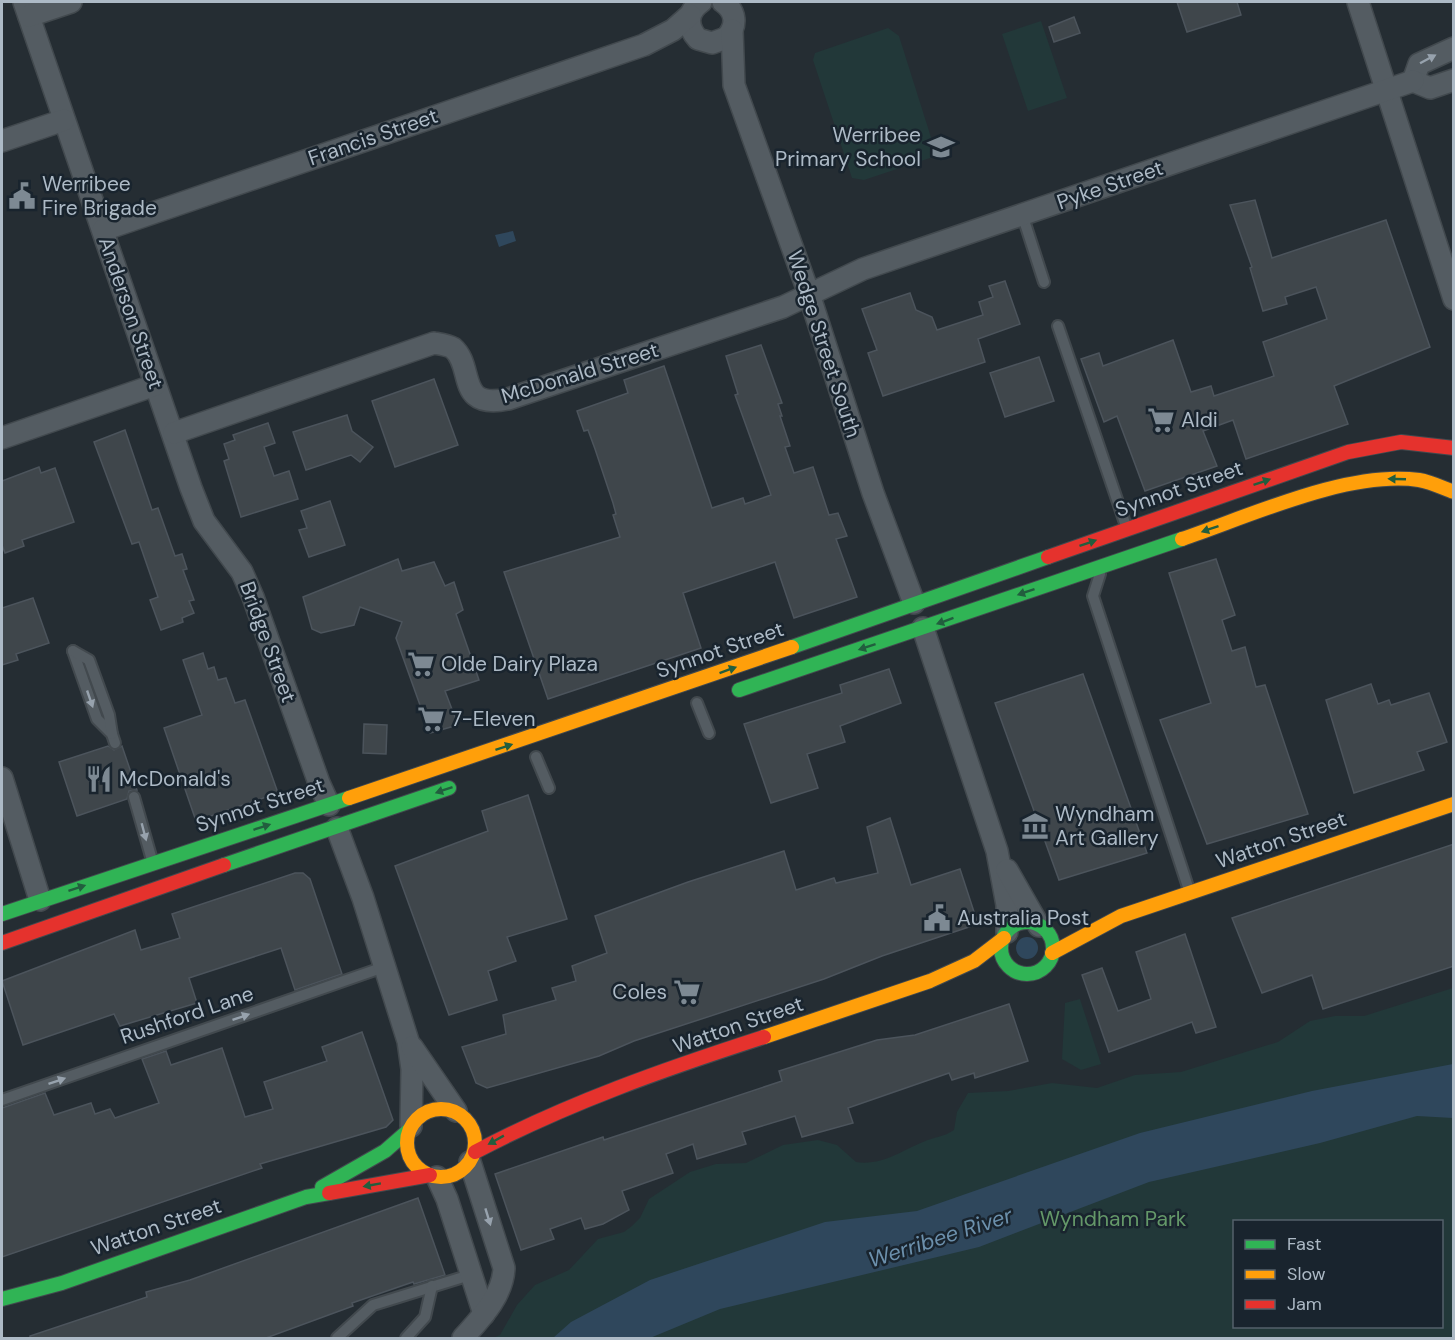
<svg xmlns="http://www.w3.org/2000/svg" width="1455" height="1340" font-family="'DM Sans',sans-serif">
<rect width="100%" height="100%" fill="#252d33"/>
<g fill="#223839" fill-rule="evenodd">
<polygon points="1041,21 1067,98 1028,111 1002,34"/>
<polygon points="888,28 899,36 935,150 930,158 864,180 852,178 813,60 815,53"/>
<path d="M1453,988V1338H493L500,1335L517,1305L535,1285L569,1270L598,1239L624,1232L632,1226L640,1218L649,1199L690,1172L716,1164L746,1163L783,1145L818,1140L837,1145L856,1162C882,1166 901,1151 923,1142C934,1137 944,1137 954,1130L957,1112L968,1093L1008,1091L1052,1083L1097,1088L1135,1075L1181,1072L1278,1042L1310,1021L1335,1016H1364ZM1234,1222H1442V1326H1234Z"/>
<polygon points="1080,999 1101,1064 1081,1070 1062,1059 1065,1003"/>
</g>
<g fill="#2f475c">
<polygon points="513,231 516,241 499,247 495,235"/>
<circle cx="1027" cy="948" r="11"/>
<polygon points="1453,1064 1453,1118 1417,1116 1320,1143 1149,1182 979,1247 720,1309 650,1338 553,1338 571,1322 650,1280 825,1222 917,1211 1140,1133 1312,1091"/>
</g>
<g fill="#3f464b" stroke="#4c545c" stroke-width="1.5">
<polygon points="1177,2 1237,2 1241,15 1187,32"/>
<polygon points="1074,17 1080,33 1054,42 1049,27"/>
<polygon points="1255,200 1272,258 1386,220 1430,347 1334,386 1348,424 1246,459 1233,420 1203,431 1217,466 1145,491 1117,416 1104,422 1081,359 1099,353 1103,366 1173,340 1191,392 1211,386 1214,396 1274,376 1263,342 1327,319 1316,287 1285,297 1287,304 1263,311 1250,268 1252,267 1230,205"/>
<polygon points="1005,281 1020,324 978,339 985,362 883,396 868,353 877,350 862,309 910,293 916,310 932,317 937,330 983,315 979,302 993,297 989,286"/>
<polygon points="761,345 782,403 778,404 782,416 780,416 790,446 785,447 794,473 813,467 829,515 838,513 847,536 836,539 857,597 794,618 775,562 683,593 701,648 548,699 504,572 620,537 613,515 616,514 613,503 595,449 588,430 584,431 577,411 628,393 624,380 664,366 712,508 743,498 745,504 771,495 735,395 738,394 726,356"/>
<polygon points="1039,357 1054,401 1005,417 990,373"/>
<polygon points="434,379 458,445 395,467 372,401"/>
<polygon points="347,415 352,431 373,447 360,462 351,455 306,470 293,432"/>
<polygon points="268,423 275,443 264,447 274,476 289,471 298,499 241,517 224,461 229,459 224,444 235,440 233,435"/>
<polygon points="125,430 152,510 158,508 175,556 182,554 187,569 183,570 194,600 189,601 194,613 182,618 183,622 161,630 150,600 158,597 139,542 132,544 94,442"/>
<polygon points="39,467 41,473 55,468 74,522 22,540 24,546 5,553 2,545 2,481"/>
<polygon points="330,501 345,545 309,557 299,530 307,528 301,511"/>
<polygon points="398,559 402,571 434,562 445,586 454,582 463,610 456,614 479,680 445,691 458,725 430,733 396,638 402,622 360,607 354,625 321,633 312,629 303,597"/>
<polygon points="1216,559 1235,615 1222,620 1232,651 1245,647 1256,687 1265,685 1308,814 1207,844 1160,720 1211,703 1169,573"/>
<polygon points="33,598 49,643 16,654 18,660 2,665 2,608"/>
<polygon points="203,653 208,669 214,667 218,680 226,678 235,703 245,700 278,793 196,821 164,728 202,715 183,660"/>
<polygon points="889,669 901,703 840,726 845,742 807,754 818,788 771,803 744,724 842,693 840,685"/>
<polygon points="1083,674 1147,853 1059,880 995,703"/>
<polygon points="1371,684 1378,704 1389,700 1391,705 1429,693 1447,742 1417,752 1424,770 1354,793 1326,700"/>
<polygon points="364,724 387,725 386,754 363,753"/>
<polygon points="108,746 114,750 122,746 137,790 129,791 127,799 77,816 59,762"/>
<polygon points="528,795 567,919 507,937 516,961 488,971 497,1000 449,1015 395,866 488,831 482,811"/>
<polygon points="890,818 911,885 960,869 978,924 882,956 824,979 634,1041 599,1056 487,1088 476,1083 462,1047 506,1034 503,1015 556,1000 552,988 576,981 572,966 607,953 595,916 688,882 784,851 796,890 834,878 836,883 878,873 867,827"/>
<polygon points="1454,844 1454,966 1323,1009 1312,975 1262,993 1232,918"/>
<polygon points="295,873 303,873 310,879 342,974 295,990 281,948 189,978 197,1003 120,1026 114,1014 23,1045 2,981 135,930 141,950 180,938 172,914"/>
<polygon points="1185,934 1216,1027 1196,1033 1192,1022 1109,1052 1082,975 1102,968 1118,1011 1151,999 1136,952"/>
<polygon points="1009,1004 1028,1061 975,1078 974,1073 952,1080 949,1073 848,1108 853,1123 802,1137 795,1116 742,1132 746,1144 697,1159 693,1144 666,1154 673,1173 622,1191 629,1210 603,1224 585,1229 581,1218 550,1229 554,1239 521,1250 495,1174 603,1137 604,1140 782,1081 779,1071 877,1040 915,1035"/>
<polygon points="362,1032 393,1120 386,1127 260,1164 262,1168 2,1257 2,1108 45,1093 54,1115 91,1103 95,1114 110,1109 115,1118 159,1103 142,1059 166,1051 171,1065 222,1048 245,1117 273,1109 264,1082 327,1061 322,1047"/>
<polygon points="418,1198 445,1275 414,1284 413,1282 352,1303 353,1306 266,1338 30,1338 30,1336 147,1297 146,1292 190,1280"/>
</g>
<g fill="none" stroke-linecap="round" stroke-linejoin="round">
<defs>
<g id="lane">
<polyline points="1022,214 1044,282"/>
<polyline points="1058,326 1126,526"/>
<polyline points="1100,574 1093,596 1189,890"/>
<polyline points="73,651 97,719 112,734 115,743"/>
<polyline points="73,651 89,660 109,715 112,734"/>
<polyline points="697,703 709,733"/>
<polyline points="536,757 549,788"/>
<polyline points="134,797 152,860"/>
<polyline points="2,1100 384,967"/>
<polyline points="337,1338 373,1305 470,1275"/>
<polyline points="406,1338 425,1317 432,1286"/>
</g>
<g id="street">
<polyline points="24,2 191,488 204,521 242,572 253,597 319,783 329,805"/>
<path d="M701,2C687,12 686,26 698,39L712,43L726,38C738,26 736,11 723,2"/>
<polyline points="1358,2 1454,299"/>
<polyline points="29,16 71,2"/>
<polyline points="732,30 734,85 809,294 873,493 914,603"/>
<polyline points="1413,81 1419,64 1454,48"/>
<polyline points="1413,81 1430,88 1454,80"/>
<polyline points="2,141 64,120"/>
<polyline points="103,230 644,45 673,30 690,15"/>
<path d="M174,433L434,343C440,344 448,345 453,348C475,367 455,410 508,399L783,307L863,269L1413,81"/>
<polyline points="2,438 155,385"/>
<polyline points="923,628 997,851 1007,905 1007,932"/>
<polyline points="2,778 40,900"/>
<polyline points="337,828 363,898 408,1041 412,1069 411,1126"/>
<polyline points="1007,870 1039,926"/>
<polyline points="412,1047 456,1111"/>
<polyline points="437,1177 447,1199 484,1314"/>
<path d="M463,1338C480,1319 503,1296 504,1268L470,1162"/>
</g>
<g id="fast">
<polyline points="792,647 1048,557"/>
<polyline points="739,690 1182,539"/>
<polyline points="224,865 449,788"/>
<polyline points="2,914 349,798"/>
<circle cx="1027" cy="948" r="26"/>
<polyline points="322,1187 385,1151 409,1130"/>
<polyline points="2,1299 62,1283 306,1197 329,1193"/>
</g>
<g id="slow">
<path d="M1182,539C1250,516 1348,470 1419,480C1431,482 1443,488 1454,492"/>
<polyline points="349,798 792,647"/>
<polyline points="1052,953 1121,916 1454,804"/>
<polyline points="764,1037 930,981 974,961 1004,938"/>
<circle cx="441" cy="1143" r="34"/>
</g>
<g id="jam">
<polyline points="1048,557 1348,452 1401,442 1454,448"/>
<polyline points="2,943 224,865"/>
<path d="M475,1152C568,1103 665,1069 764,1037"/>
<polyline points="329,1193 430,1175"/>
</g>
</defs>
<use href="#lane" stroke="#42494e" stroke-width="14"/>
<use href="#street" stroke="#42494e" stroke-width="24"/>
<use href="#fast" stroke="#42494e" stroke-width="16"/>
<use href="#slow" stroke="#42494e" stroke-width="16"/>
<use href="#jam" stroke="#42494e" stroke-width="16"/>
<use href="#lane" stroke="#545c62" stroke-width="10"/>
<use href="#street" stroke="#545c62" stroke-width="21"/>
<use href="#fast" stroke="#30b455" stroke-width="14"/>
<use href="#slow" stroke="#ff9f0a" stroke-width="14"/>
<use href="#jam" stroke="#e5322d" stroke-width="14"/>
</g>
<defs><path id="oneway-solid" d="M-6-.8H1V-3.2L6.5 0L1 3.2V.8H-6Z" transform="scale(1.5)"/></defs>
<g fill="#97a2ad">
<use href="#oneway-solid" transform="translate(1428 59) rotate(-28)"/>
<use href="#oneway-solid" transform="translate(90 699) rotate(71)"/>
<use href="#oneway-solid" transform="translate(144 832) rotate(75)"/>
<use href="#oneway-solid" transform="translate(241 1017) rotate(-19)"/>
<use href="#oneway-solid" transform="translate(57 1081) rotate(-19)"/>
<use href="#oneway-solid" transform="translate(488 1217) rotate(73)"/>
</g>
<g fill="#225e3e">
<use href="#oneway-solid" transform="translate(1397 479) rotate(-178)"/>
<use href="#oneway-solid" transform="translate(1262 482) rotate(-19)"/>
<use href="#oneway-solid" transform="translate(1210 529) rotate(161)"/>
<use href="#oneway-solid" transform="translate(1088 543) rotate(-19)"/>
<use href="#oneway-solid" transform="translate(1026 592) rotate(161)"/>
<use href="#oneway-solid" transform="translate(945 621) rotate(160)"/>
<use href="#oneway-solid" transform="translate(867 647) rotate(162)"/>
<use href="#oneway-solid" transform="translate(728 670) rotate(-20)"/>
<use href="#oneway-solid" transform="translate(504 747) rotate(-18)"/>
<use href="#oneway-solid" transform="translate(444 790) rotate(161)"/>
<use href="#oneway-solid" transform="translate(262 827) rotate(-18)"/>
<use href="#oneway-solid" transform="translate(77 888) rotate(-18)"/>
<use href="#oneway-solid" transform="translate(496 1140) rotate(151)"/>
<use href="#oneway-solid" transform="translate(372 1185) rotate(170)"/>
</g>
<defs>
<symbol id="school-bare" viewBox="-9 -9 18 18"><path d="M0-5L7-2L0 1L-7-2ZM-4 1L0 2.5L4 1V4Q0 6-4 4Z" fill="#7d8993" stroke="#19242e" stroke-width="2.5" paint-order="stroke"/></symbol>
<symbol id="civic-bare" viewBox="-9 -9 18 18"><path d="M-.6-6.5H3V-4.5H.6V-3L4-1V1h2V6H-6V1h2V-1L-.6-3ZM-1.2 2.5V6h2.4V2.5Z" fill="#7d8993" stroke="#19242e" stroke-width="2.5" paint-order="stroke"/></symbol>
<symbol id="supermarket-bare" viewBox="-9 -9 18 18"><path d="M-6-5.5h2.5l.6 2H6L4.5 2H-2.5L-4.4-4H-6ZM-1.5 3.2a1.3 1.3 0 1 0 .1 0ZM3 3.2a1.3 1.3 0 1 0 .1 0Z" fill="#7d8993" stroke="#19242e" stroke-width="2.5" paint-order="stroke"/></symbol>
<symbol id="restaurant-bare" viewBox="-9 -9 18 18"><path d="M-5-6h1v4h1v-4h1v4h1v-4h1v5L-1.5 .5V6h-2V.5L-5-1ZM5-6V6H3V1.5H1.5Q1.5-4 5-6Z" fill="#7d8993" stroke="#19242e" stroke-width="2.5" paint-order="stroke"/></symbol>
<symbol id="museum-bare" viewBox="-9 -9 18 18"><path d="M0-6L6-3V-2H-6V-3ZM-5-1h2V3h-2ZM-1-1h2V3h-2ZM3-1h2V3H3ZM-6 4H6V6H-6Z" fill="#7d8993" stroke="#19242e" stroke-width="2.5" paint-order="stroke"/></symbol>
</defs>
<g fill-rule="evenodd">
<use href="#school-bare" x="922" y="128" width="38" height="38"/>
<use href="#civic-bare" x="3" y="177" width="38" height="38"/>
<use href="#supermarket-bare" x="1142" y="401" width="38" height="38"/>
<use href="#supermarket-bare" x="402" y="645" width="38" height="38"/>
<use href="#supermarket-bare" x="412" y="700" width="38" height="38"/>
<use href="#restaurant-bare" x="80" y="760" width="38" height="38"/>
<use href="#museum-bare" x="1016" y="807" width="38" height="38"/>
<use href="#civic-bare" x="918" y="899" width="38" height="38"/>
<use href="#supermarket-bare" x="668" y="973" width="38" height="38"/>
</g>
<g text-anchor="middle" stroke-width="5" stroke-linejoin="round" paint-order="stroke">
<g font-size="21" fill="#adbac6" stroke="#19242e" text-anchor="start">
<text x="921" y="142" text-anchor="end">Werribee<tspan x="921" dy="24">Primary School</tspan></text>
<text x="42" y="191">Werribee<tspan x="42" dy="24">Fire Brigade</tspan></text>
<text x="1181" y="427">Aldi</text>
<text x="441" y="671">Olde Dairy Plaza</text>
<text x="451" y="726">7-Eleven</text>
<text x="119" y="786">McDonald's</text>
<text x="1055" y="821">Wyndham<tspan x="1055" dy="24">Art Gallery</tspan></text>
<text x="957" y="925">Australia Post</text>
<text x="667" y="999" text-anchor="end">Coles</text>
</g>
<g font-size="21" fill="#adbac6" stroke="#19242e">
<text transform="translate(373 137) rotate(-19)" y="7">Francis Street</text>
<text transform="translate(1110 185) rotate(-19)" y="7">Pyke Street</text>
<text transform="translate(131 313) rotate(71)" y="7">Anderson Street</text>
<text transform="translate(824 344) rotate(72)" y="7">Wedge Street South</text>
<text transform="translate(580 373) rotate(-17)" y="7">McDonald Street</text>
<text transform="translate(1179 489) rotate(-19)" y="7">Synnot Street</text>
<text transform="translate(268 642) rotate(70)" y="7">Bridge Street</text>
<text transform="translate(720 650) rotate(-19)" y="7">Synnot Street</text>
<text transform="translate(260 805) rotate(-18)" y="7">Synnot Street</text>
<text transform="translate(1281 840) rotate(-19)" y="7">Watton Street</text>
<text transform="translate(187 1015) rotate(-19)" y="7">Rushford Lane</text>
<text transform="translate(738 1025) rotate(-19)" y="7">Watton Street</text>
<text transform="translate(156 1227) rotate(-19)" y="7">Watton Street</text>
</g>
<g font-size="21" fill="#649869" stroke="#19242e">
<text x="1113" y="1226">Wyndham Park</text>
</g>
<g font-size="22" font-style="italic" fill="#6c90ac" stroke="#19242e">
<text transform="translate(940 1237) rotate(-18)" y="8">Werribee River</text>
</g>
</g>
<rect width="1455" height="1340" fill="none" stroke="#adbac6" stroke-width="6"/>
<rect x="1233" y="1220" width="210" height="108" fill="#19242e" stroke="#54606b" stroke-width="1.5"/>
<rect x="1245" y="1240" width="30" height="9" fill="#30b455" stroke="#54606b" stroke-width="1.5"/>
<text x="1287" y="1250" font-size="18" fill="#adbac6">Fast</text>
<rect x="1245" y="1270" width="30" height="9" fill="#ff9f0a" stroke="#54606b" stroke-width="1.5"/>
<text x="1287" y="1280" font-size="18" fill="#adbac6">Slow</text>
<rect x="1245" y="1300" width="30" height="9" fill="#e5322d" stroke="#54606b" stroke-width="1.5"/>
<text x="1287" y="1310" font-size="18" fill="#adbac6">Jam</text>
</svg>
